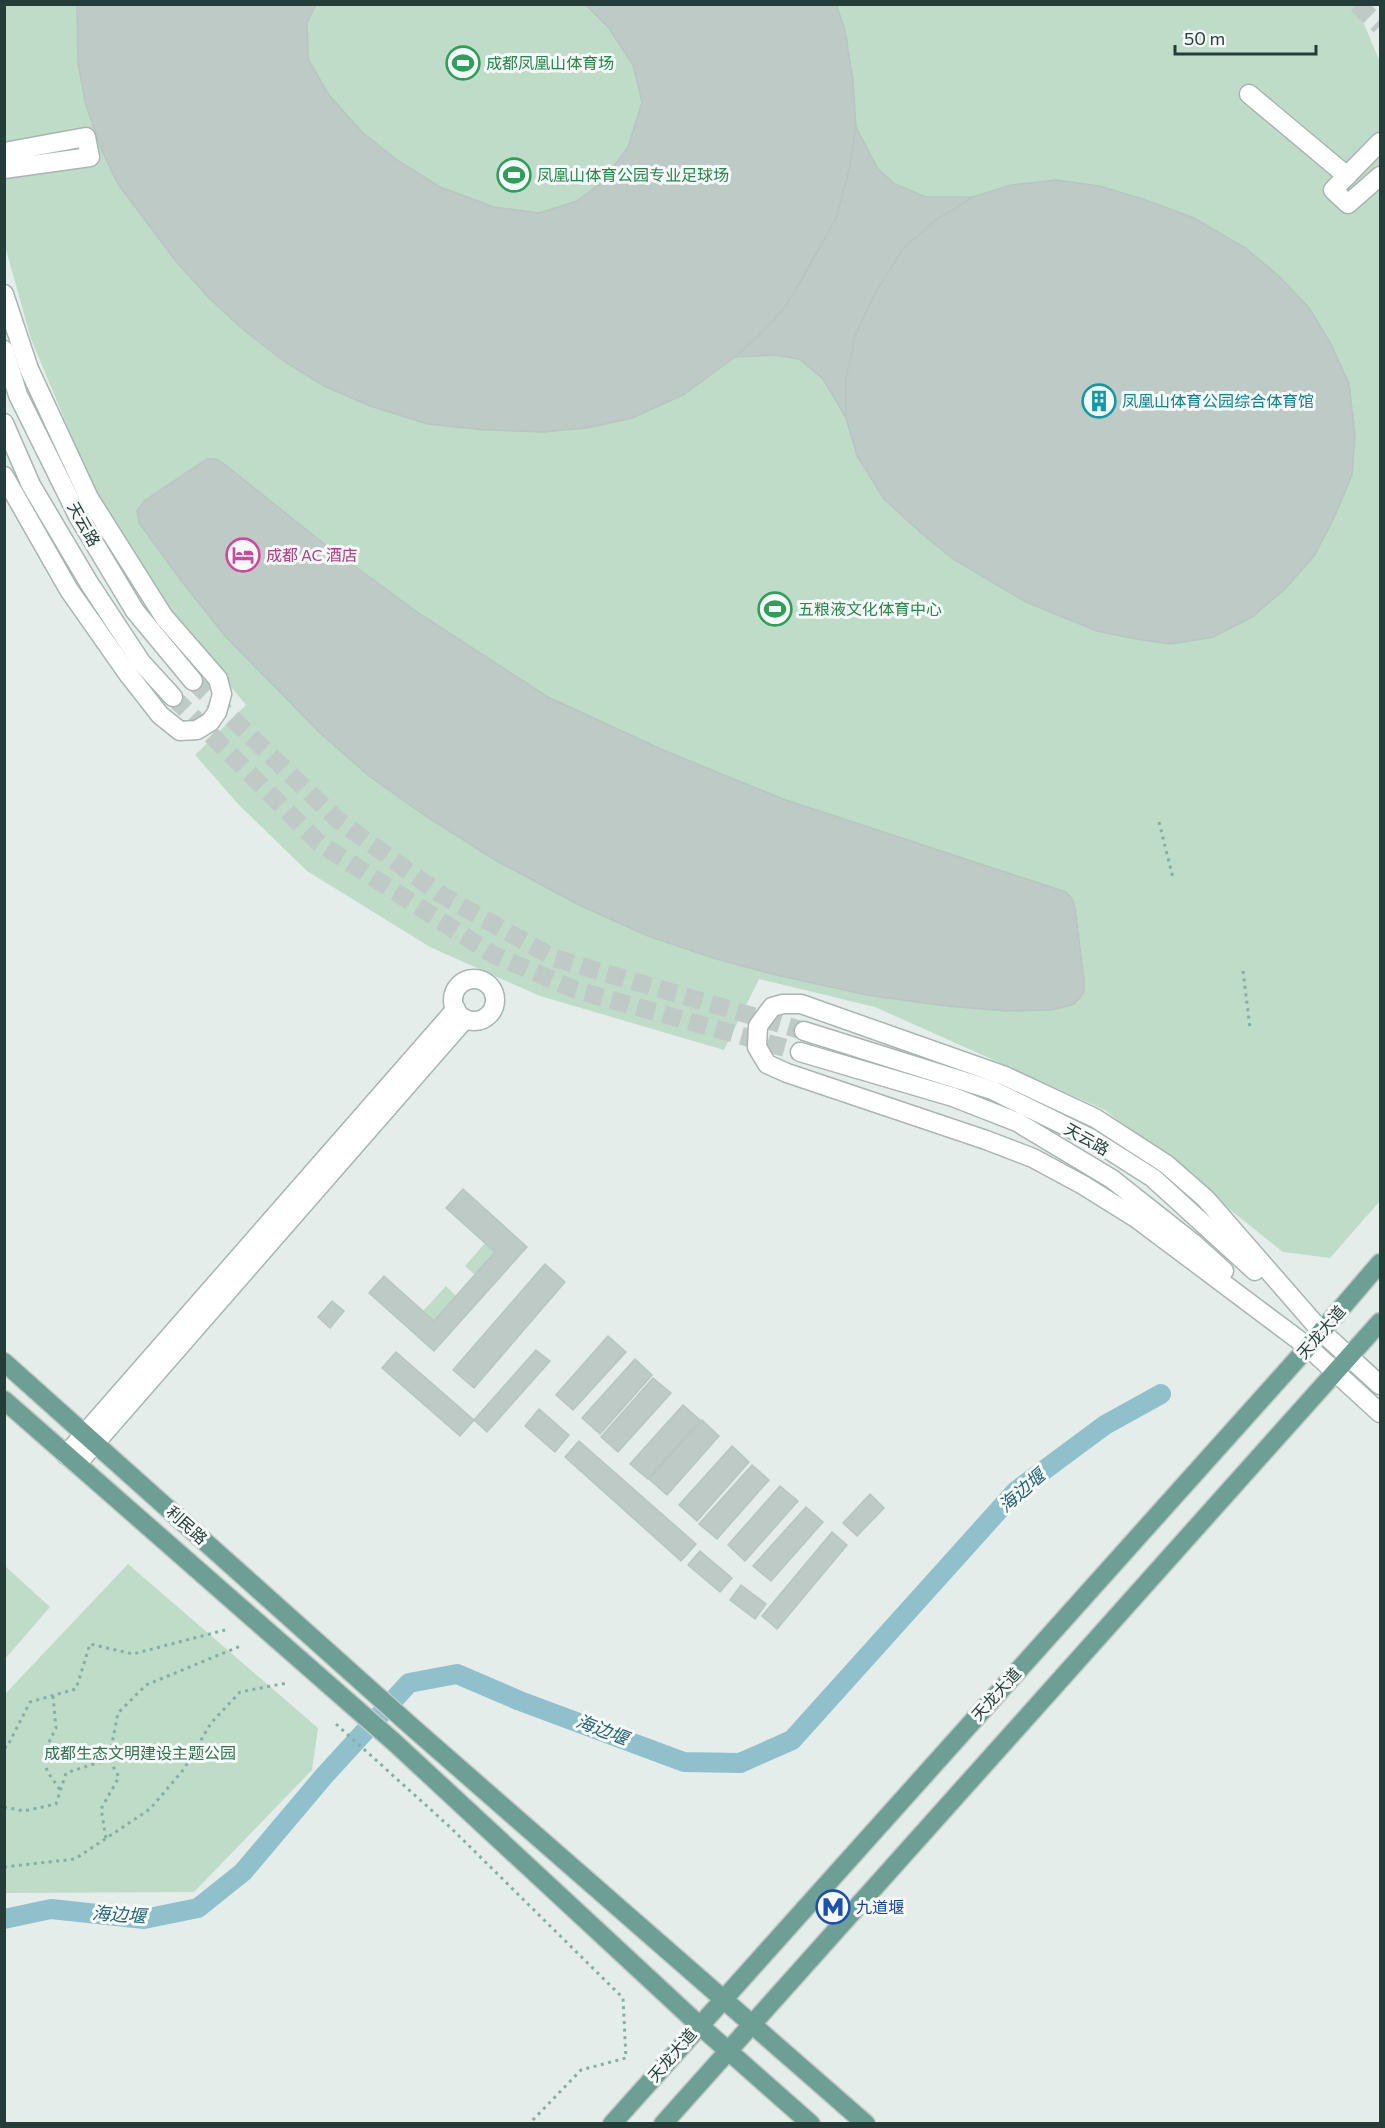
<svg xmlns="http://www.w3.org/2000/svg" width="1385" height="2128" font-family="Commissioner,'Noto Sans SC',sans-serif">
<rect width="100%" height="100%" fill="#e5edea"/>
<g fill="#bfdcc9">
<polygon points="4,5 1356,5 1380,62 1380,1201 1330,1258 1283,1252 1105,1110 875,1007 759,979 724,1050 540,996 430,947 307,871 239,805 195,755 246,705 203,653 136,564 97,497 31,339 5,246"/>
<polygon points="485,1243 495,1252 475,1275 465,1266"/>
<polygon points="446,1286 456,1296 434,1321 423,1311"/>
<polygon points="128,1564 318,1728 312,1770 194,1892 5,1893 5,1694"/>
<polygon points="5,1566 50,1607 5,1659"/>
</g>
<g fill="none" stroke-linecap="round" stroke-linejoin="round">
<polyline stroke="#91c0cd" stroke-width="20" points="4,1919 51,1909 144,1919 198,1908 243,1872 324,1776 409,1683 457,1674 520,1701 684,1762 740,1763 792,1740 1016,1491 1105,1425 1161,1394"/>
</g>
<g fill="#bdcac6" stroke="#b7c6c1" stroke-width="1.5">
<polygon points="77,4 316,4 307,23 308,59 329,95 362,132 397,160 440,187 494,207 539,213 577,201 602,182 628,147 642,102 633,65 608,27 585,4 836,4 845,30 853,81 856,127 849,170 837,216 788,303 764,331 735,357 683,395 632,418 587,428 543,432 485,430 428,424 370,406 324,386 282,360 239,326 208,297 175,260 118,184 101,149 86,105 78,64"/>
<polygon points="856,127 878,169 895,184 926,197 973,197 936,220 904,248 877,290 855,336 846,379 846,418 823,379 799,359 775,355 735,357 764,331 788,303 811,264 837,216 849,170"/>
<polygon points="1056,180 1099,186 1143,199 1194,218 1244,247 1278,275 1310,309 1331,344 1349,384 1355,435 1352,475 1333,520 1314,556 1285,589 1252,617 1213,637 1171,644 1136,639 1097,631 1026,602 953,559 921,533 884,499 857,456 846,418 846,379 855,336 877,290 904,248 936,220 973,197 1011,185"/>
<polygon points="207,459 216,459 223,463 323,543 420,614 548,697 663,750 783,799 1066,892 1072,899 1075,908 1084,981 1084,991 1080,998 1074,1004 1064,1007 1050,1010 1007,1011 946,1006 867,995 772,974 713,958 648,936 579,905 495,860 424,815 369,776 320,733 225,636 183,583 139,523 137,511 144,501"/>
<polygon points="463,1189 527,1247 434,1351 369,1293 384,1276 434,1321 456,1296 495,1252 446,1208"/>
<polygon points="545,1264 565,1282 474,1388 453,1370"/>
<polygon points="332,1301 344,1311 330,1328 318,1317"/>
<polygon points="608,1336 626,1352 573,1410 556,1395"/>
<polygon points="536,1350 550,1361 487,1432 474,1420"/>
<polygon points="396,1352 474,1420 460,1436 382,1368"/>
<polygon points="635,1359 652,1375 600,1434 582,1418"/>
<polygon points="653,1378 671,1393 618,1452 601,1437"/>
<polygon points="683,1405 700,1420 648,1479 630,1464"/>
<polygon points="539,1409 569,1435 555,1452 525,1426"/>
<polygon points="702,1420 719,1436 667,1495 649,1479"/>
<polygon points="579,1441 696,1544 681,1561 565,1457"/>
<polygon points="732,1446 749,1462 697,1521 679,1505"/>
<polygon points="752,1465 769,1480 717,1539 699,1524"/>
<polygon points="780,1486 798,1501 745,1561 728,1545"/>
<polygon points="870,1494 884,1508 857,1536 843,1523"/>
<polygon points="806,1507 823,1522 771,1581 753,1566"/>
<polygon points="832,1532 847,1545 777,1629 762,1616"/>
<polygon points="700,1551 732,1578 720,1592 688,1565"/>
<polygon points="741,1585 766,1604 755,1619 730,1600"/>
</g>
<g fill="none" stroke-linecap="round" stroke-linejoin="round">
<g stroke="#bfcac6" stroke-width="18" stroke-dasharray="18 9" stroke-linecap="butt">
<polyline points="193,681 338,820 440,894 554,958 804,1031"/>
<polyline points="173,697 319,843 494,955 576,990 800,1052"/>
</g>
<polyline stroke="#bfcac6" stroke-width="18" stroke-dasharray="18 9" stroke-linecap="butt" points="1357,4 1380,26"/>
<defs>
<g id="minor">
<polyline points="1249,94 1347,176"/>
<polyline points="1380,142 1333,190 1348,204 1380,176"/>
<polyline points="4,152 86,137 90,157 4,169"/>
<polyline points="4,294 29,369 89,498 164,617 218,679 222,694 217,712 210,722 197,730 180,731 160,715 128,674 69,590 4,476"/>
<polyline points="4,350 18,395 78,516 135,611 193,681"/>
<polyline points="4,423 31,485 89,583 141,662 173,697"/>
<circle cx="474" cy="1000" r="21"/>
<polyline points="804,1031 992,1090 1090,1138 1153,1178 1255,1271"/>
<polyline points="800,1052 953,1097 1017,1122 1112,1179 1193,1243 1224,1271"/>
<polyline points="1380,1385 1321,1331 1206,1199 1166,1164 1095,1118 1005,1076 801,1004 783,1004 772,1007 758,1026 757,1047 767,1064 787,1073 986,1140 1033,1158 1083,1185 1136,1218 1308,1347 1380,1413"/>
<polyline points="66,1455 456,1009"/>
<polyline points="77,1464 465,1019"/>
</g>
<g id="major">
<polyline points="4,1362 412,1727 866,2124"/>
<polyline points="4,1400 394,1742 699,2025 811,2124"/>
<polyline points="612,2124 1308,1347 1380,1263"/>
<polyline points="663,2124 1380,1322"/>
</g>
</defs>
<use href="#minor" stroke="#a8b5b1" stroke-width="21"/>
<use href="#major" stroke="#c2c9c7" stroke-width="21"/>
<g stroke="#88aea4" stroke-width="3" stroke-dasharray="3 4.5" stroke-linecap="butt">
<polyline points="1159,822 1173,878"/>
<polyline points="1243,971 1250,1028"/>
<polyline points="53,1696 56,1728 44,1752 47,1771 60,1790"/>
<polyline points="336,1724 450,1827 623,1998 626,2058 581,2070 529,2124"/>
<polyline points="4,1747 7,1747 30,1702 76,1689 90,1644 133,1654 225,1630"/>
<polyline points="4,1807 24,1811 56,1804 66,1773 109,1759 118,1713 146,1685 243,1645"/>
<polyline points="106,1838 101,1809 119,1777 109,1759"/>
<polyline points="4,1867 75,1859 150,1809 184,1769 211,1723 240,1692 287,1683"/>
</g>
<use href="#minor" stroke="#fff" stroke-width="18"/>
<use href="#major" stroke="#6d9f95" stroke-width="18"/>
</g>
<defs>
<symbol id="stadium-ring" viewBox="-11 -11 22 22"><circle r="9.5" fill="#f5f9f7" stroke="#2e9e5b" stroke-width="1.5"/><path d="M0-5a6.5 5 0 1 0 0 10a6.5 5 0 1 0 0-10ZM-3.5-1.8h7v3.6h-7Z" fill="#2e9e5b"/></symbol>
<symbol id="building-ring" viewBox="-11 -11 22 22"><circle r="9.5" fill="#f5f9f7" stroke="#0f9aa8" stroke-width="1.5"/><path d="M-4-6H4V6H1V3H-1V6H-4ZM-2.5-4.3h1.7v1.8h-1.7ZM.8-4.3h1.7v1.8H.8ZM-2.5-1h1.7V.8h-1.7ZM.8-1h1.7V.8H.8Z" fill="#0f9aa8"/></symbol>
<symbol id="hotel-ring" viewBox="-11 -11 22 22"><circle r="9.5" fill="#f5f9f7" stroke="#d1479c" stroke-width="1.5"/><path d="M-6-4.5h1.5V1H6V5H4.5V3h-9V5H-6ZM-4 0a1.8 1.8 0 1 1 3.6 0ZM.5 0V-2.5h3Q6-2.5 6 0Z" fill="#d1479c"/></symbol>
<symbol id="metro-ring" viewBox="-11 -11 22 22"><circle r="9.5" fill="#f5f9f7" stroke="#1a4fb4" stroke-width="1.5"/><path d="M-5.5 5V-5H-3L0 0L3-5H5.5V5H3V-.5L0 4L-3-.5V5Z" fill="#1a4fb4"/></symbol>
</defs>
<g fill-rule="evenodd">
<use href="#stadium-ring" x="444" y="44" width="38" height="38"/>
<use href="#stadium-ring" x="495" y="156" width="38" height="38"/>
<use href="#building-ring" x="1080" y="382" width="38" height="38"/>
<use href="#hotel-ring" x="224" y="536" width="38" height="38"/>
<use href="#stadium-ring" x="756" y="590" width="38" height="38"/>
<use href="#metro-ring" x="814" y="1888" width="38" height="38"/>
</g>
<g text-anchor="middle" stroke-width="6" stroke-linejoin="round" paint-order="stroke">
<g font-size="16" fill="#27864d" stroke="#f5f9f7" text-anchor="start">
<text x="486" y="69">成都凤凰山体育场</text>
<text x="537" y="181">凤凰山体育公园专业足球场</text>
<text x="798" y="615">五粮液文化体育中心</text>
</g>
<g font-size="16" fill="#0d838f" stroke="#f5f9f7" text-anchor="start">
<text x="1122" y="407">凤凰山体育公园综合体育馆</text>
</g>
<g font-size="16" fill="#253d38" stroke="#f5f9f7">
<text transform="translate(84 524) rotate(61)" y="6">天云路</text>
<text transform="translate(1087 1139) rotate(29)" y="6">天云路</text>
<text transform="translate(1321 1332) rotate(-49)" y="6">天龙大道</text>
<text transform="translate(187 1525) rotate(42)" y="6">利民路</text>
<text transform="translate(996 1694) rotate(-48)" y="6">天龙大道</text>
<text transform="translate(672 2055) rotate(-49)" y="6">天龙大道</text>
</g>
<g font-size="16" fill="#b23c85" stroke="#f5f9f7" text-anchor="start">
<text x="266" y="561">成都 AC 酒店</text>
</g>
<g font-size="16" fill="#32714e" stroke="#f5f9f7">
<text x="140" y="1759">成都生态文明建设主题公园</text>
</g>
<g font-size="16" fill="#164399" stroke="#f5f9f7" text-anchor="start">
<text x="856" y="1913">九道堰</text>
</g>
<g font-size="18" font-style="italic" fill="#246275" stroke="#f5f9f7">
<text transform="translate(1022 1491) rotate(-41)" y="6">海边堰</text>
<text transform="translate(602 1730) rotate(21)" y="6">海边堰</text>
<text transform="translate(119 1915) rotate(4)" y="6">海边堰</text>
</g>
</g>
<rect width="1385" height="2128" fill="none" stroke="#253d38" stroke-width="12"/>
<path d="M1175 45v9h141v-9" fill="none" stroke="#253d38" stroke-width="3"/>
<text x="1184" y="45" font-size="18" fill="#253d38" stroke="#f5f9f7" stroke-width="4.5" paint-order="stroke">50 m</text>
</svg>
